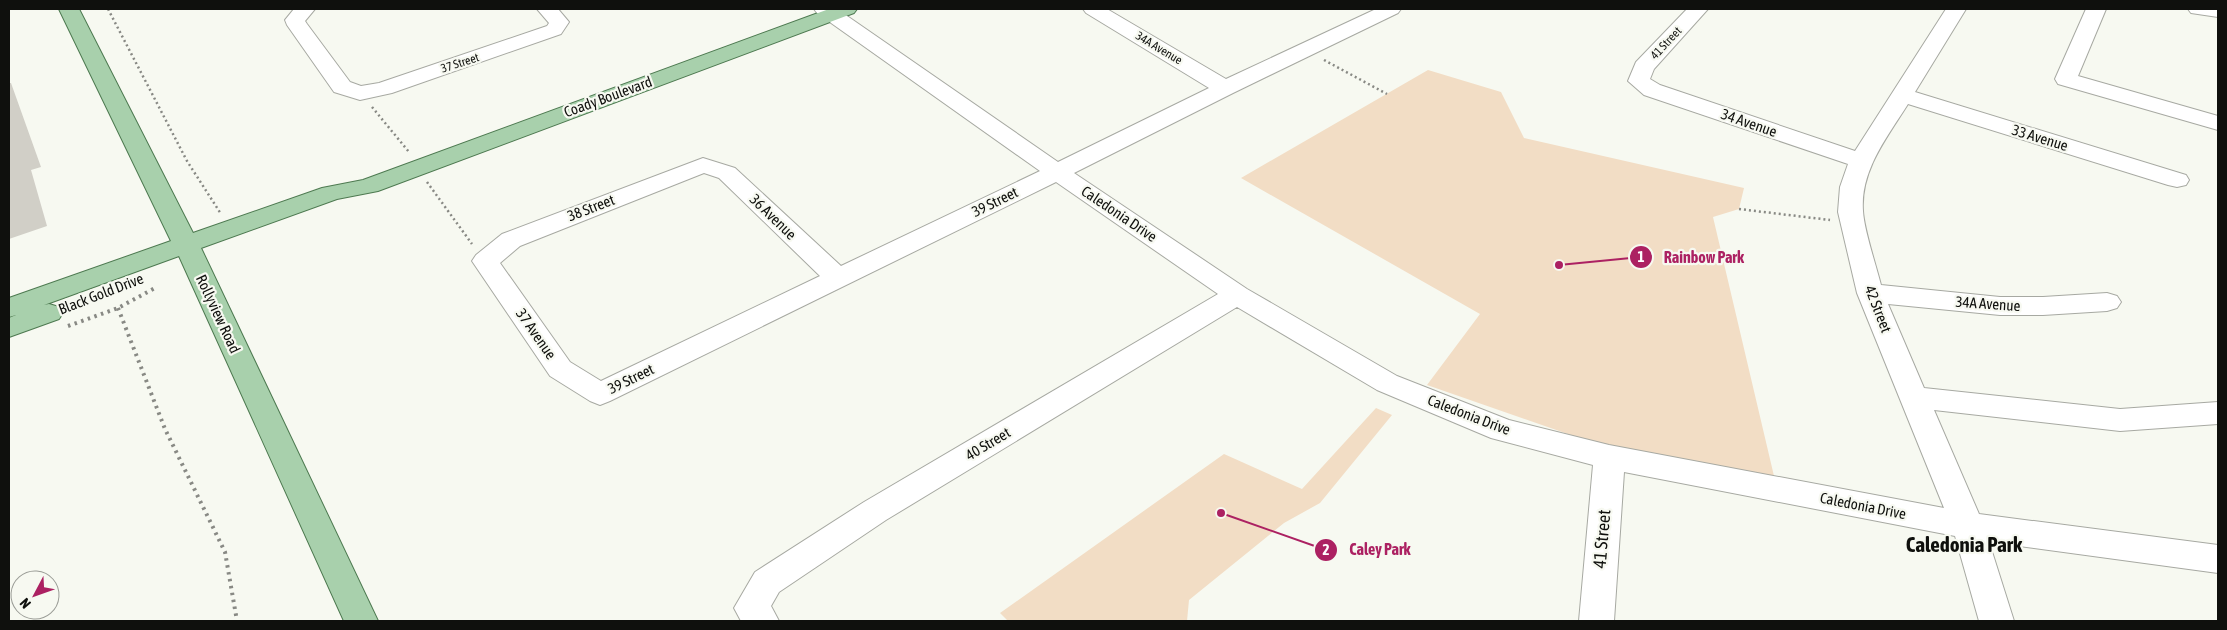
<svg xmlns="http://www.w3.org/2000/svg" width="2227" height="630" font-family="'Asap Condensed',sans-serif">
<rect width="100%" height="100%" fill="#f7f9f1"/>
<g fill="#f2ddc5">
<polygon points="1428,70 1501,92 1524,138 1744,188 1739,209 1713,217 1774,476 1588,441 1427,385 1480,314 1241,178"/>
<polygon points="1376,408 1392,415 1320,503 1284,523 1189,600 1187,621 1008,621 1000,613 1224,454 1302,489"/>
</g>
<polygon fill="#d1cfc7" points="9,83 11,83 41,167 31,170 47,226 9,239"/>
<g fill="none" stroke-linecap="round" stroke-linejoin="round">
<defs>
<g id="minor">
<polygon points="294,9 315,9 305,21 307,24 350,82 361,86 379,83 547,26 549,23 537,9 558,9 569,22 561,34 392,93 360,100 334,92 287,25 285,20"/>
<path d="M814,9H837L1058,162L1209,88L1086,13L1083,9H1107L1226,79L1376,9H1401L1398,13L1233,93L1074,173L1247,289L1397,376L1509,420L1609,445L1944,508L1857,293L1838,212L1840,187L1848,164L1644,95L1628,81L1636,62L1687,9H1708L1654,69L1650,79L1660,85L1855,151L1946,9H1966L1915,92L2186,175L2189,180L2186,185L2177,187L2168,185L1908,104C1888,136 1860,170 1863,211C1864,230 1876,265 1881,285L2000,297H2043L2107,293L2117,296L2121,302L2117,308L2107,311L2043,315H2000L1888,304L1924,388L2120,409L2218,402V424L2120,431L1934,410L1979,514L2218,545V573L1989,542L2014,621H1979L1955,536L1624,472L1614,621H1579L1593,465L1491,438L1377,390L1237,307L886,520L779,592L771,606L779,621H741L734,608L755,572L864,502L1218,294L1056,182L610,401L600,405L590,401L550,376L472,261L476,255L502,234L703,158L735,168L841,266L1040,171L817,13ZM704,173L719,178L820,276L601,381L570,362L500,263L520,246Z"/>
<polygon points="2086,9 2106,9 2078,76 2218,116 2218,130 2058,84 2055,79"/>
<polygon points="2188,9 2218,9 2218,17 2191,13"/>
</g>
<polygon id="major" points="59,9 79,9 193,233 322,188 363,180 829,9 857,9 854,13 378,191 337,199 201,248 378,621 344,621 179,256 44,305 49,304 59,307 63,313 59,319 9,337 9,318 16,315 9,317 9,298 171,241"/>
</defs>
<use href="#minor" stroke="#a7a9a2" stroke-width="2"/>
<use href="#major" stroke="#4d7950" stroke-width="2"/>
<g stroke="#888984" stroke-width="2.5" stroke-dasharray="2 3" stroke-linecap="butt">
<polyline points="108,9 187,161 221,214"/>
<polyline points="1324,60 1387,94"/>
<polyline points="372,107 409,152"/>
<polyline points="427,182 472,244"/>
<polyline points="1739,209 1830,220"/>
</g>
<g stroke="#888984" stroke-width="4" stroke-dasharray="2.5 4.5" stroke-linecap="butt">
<polyline points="118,308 165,429 225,552 237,621"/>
<polyline points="68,326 118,308 155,288"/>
</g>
<use href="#minor" fill="#fff" fill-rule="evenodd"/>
<use href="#major" fill="#a8d0ac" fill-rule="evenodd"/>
</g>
<g text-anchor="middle" stroke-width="4.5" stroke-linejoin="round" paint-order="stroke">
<g font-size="12" fill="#0f100d" stroke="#f7f9f1">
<text transform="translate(1666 43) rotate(-47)" y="4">41 Street</text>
<text transform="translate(1159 48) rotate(31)" y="4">34A Avenue</text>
<text transform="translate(460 63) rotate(-18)" y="4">37 Street</text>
</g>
<g font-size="15" fill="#0f100d" stroke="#f7f9f1">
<text transform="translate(608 97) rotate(-20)" y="5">Coady Boulevard</text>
<text transform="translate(1749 123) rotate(19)" y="5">34 Avenue</text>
<text transform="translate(2040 138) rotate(17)" y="5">33 Avenue</text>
<text transform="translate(995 202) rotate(-26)" y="5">39 Street</text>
<text transform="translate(591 208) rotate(-21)" y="5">38 Street</text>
<text transform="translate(1119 214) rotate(34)" y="5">Caledonia Drive</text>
<text transform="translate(773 217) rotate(44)" y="5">36 Avenue</text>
<text transform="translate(101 294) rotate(-21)" y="5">Black Gold Drive</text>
<text transform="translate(1988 304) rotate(4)" y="5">34A Avenue</text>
<text transform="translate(1878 309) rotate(69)" y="5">42 Street</text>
<text transform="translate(218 314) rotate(65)" y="5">Rollyview Road</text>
<text transform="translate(536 334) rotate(55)" y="5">37 Avenue</text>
<text transform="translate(631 379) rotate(-26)" y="5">39 Street</text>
<text transform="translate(1469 415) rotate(21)" y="5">Caledonia Drive</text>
<text transform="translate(988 444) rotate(-31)" y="5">40 Street</text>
<text transform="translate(1863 506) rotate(11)" y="5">Caledonia Drive</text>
</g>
<g font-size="18" fill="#0f100d" stroke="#f7f9f1">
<text transform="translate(1602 539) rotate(-85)" y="6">41 Street</text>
</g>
<g font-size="21" font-weight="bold" fill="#0f100d" stroke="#f7f9f1">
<text x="1964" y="552">Caledonia Park</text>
</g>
</g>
<path fill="none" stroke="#ac2162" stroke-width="2" d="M1559 265L1641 257M1221 513L1326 550"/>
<g fill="#ac2162" stroke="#f7f9f1" stroke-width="2">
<circle cx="1559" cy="265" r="5"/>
<circle cx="1221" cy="513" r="5"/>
<circle cx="1641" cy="257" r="12"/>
<circle cx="1326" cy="550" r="12"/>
</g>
<g font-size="15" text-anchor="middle" font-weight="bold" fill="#fff">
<text x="1641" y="262">1</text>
<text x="1326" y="555">2</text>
</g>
<g font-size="16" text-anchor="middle" font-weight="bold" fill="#ac2162" stroke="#f7f9f1" stroke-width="4.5" stroke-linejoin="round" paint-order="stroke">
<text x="1704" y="263">Rainbow Park</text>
<text x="1380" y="555">Caley Park</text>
</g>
<rect width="2227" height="630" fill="none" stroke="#0f100d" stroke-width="20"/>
<g transform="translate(35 595) rotate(229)"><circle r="24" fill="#f7f9f1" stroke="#9a9c96"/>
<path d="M0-4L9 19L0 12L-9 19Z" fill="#ac2162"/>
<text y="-8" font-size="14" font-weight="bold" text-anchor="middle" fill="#0f100d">N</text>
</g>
</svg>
